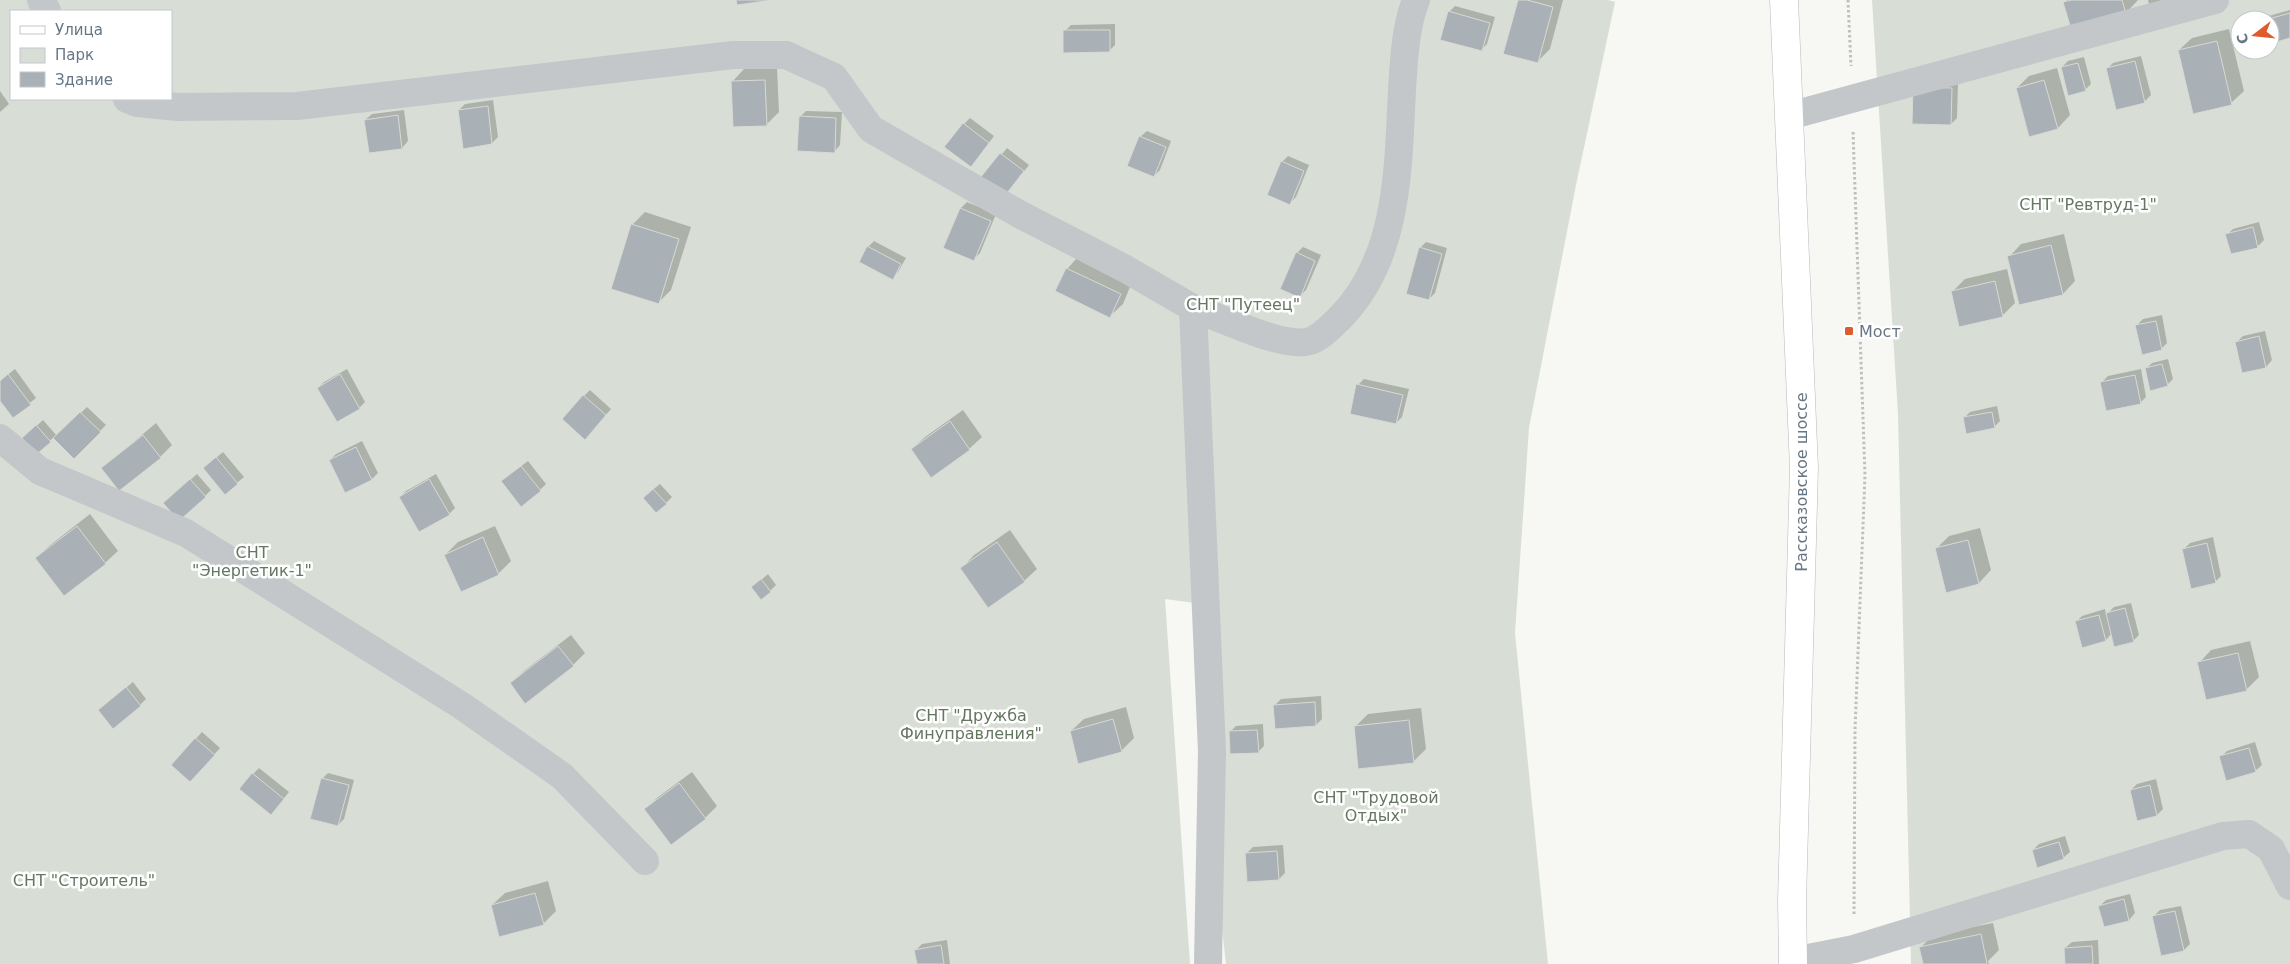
<svg xmlns="http://www.w3.org/2000/svg" width="2290" height="964" font-family="'DejaVu Sans',sans-serif">
<rect width="100%" height="100%" fill="#f7f7f4"/>
<g fill="#d8ded5" fill-rule="evenodd">
<path d="M0,0H1608L1615,2L1576,185L1529,428L1515,633L1548,964H1226L1222,928L1218,606L1165,599L1190,964H0ZM11,11H171V99H11Z"/>
<path d="M1872,0H2290V964H1911L1898,414ZM2240,20H2270V50H2240Z"/>
</g>
<g fill="#0003">
<polygon points="1519,0 1563,0 1550,49 1537,62"/>
<polygon points="2067,0 2138,0 2126,13 2065,3"/>
<polygon points="2148,0 2196,0 2151,13"/>
<polygon points="1455,6 1495,17 1487,44 1481,50 1449,12"/>
<polygon points="2290,10 2290,37 2270,43 2270,20 2255,20"/>
<polygon points="1115,24 1115,45 1109,51 1065,31 1071,25"/>
<polygon points="2229,29 2244,91 2231,103 2179,50 2192,38"/>
<polygon points="2141,56 2151,95 2145,101 2107,69 2113,63"/>
<polygon points="2084,57 2091,84 2085,90 2062,67 2068,61"/>
<polygon points="777,68 779,112 767,124 732,82 744,69"/>
<polygon points="2057,68 2070,115 2058,128 2017,88 2029,76"/>
<polygon points="1958,83 1957,118 1951,124 1914,88"/>
<polygon points="0,91 9,104 0,112"/>
<polygon points="493,100 498,137 492,143 459,110 465,104"/>
<polygon points="404,110 408,141 402,148 365,120 372,114"/>
<polygon points="806,111 842,112 840,145 834,152 800,117"/>
<polygon points="970,118 994,136 977,159 964,124"/>
<polygon points="1147,131 1171,141 1160,170 1154,176 1140,137"/>
<polygon points="1007,148 1029,165 1010,189 982,178"/>
<polygon points="1288,156 1309,165 1296,197 1290,203 1282,162"/>
<polygon points="967,202 996,214 980,253 974,259 961,208"/>
<polygon points="645,212 691,227 671,290 659,302 632,225"/>
<polygon points="2259,222 2264,240 2258,246 2232,253 2227,235 2233,229"/>
<polygon points="2064,234 2075,281 2063,294 2020,304 2009,257 2021,244"/>
<polygon points="874,241 906,258 898,272 892,278 868,247"/>
<polygon points="1426,242 1447,248 1435,293 1429,299 1420,248"/>
<polygon points="1303,247 1321,255 1306,290 1300,296 1297,253"/>
<polygon points="1079,256 1132,282 1123,304 1110,316 1067,269"/>
<polygon points="2007,269 2015,303 2002,316 1952,292 1965,279"/>
<polygon points="2162,315 2167,343 2161,349 2137,325 2143,319"/>
<polygon points="2265,331 2272,360 2266,367 2237,342 2243,336"/>
<polygon points="2168,359 2173,379 2167,385 2146,369 2152,363"/>
<polygon points="15,369 36,398 13,416 0,399 0,381"/>
<polygon points="347,369 365,402 359,408 337,421 318,388 324,382"/>
<polygon points="2141,369 2146,397 2140,403 2102,382 2108,376"/>
<polygon points="1364,379 1409,389 1402,417 1396,423 1358,385"/>
<polygon points="590,390 611,409 591,432 584,396"/>
<polygon points="1997,406 2000,421 1994,427 1964,418 1970,412"/>
<polygon points="87,407 106,425 74,457 54,437 37,452 30,432 43,420 57,436"/>
<polygon points="963,410 982,437 969,449 912,449 925,437"/>
<polygon points="156,423 172,445 160,457 103,468"/>
<polygon points="362,441 378,473 372,479 346,492 330,460 336,454"/>
<polygon points="223,452 244,477 225,493 211,462"/>
<polygon points="528,461 546,484 540,490 509,475"/>
<polygon points="197,474 211,490 205,496 171,497"/>
<polygon points="436,474 455,508 449,514 400,497 406,491"/>
<polygon points="660,484 672,497 666,503 650,492"/>
<polygon points="90,514 118,551 105,563 37,558 49,546"/>
<polygon points="495,526 511,561 498,574 445,555 458,542"/>
<polygon points="1980,528 1991,570 1979,583 1947,591 1936,549 1949,536"/>
<polygon points="1010,530 1037,569 1024,581 962,568 974,555"/>
<polygon points="2213,537 2221,576 2215,582 2184,549 2190,543"/>
<polygon points="768,574 776,585 770,591 753,587"/>
<polygon points="2131,603 2139,635 2133,641 2112,633 2106,640 2076,622 2082,616 2105,609 2106,615 2114,607"/>
<polygon points="571,635 585,653 573,665 511,683 524,671"/>
<polygon points="2250,641 2259,677 2246,690 2199,663 2211,650"/>
<polygon points="133,682 146,699 140,705 106,704"/>
<polygon points="1321,696 1322,719 1316,725 1275,705 1281,699"/>
<polygon points="1126,707 1134,738 1121,751 1071,731 1084,719"/>
<polygon points="1421,708 1426,749 1414,761 1355,727 1368,714"/>
<polygon points="1263,724 1264,746 1258,752 1230,732 1236,726"/>
<polygon points="202,732 220,748 196,775 172,765"/>
<polygon points="2255,742 2262,765 2255,771 2221,757 2227,751"/>
<polygon points="259,768 289,792 277,807 253,774"/>
<polygon points="692,772 717,806 705,818 646,809 658,797"/>
<polygon points="328,773 354,780 344,819 338,825 322,779"/>
<polygon points="2156,779 2163,809 2157,815 2131,790 2137,784"/>
<polygon points="2065,836 2070,852 2063,858 2033,850 2039,844"/>
<polygon points="1283,845 1285,873 1279,879 1247,853 1253,847"/>
<polygon points="548,881 556,911 543,924 492,905 505,893"/>
<polygon points="2130,894 2135,913 2129,920 2105,925 2100,906 2106,900"/>
<polygon points="2181,906 2190,944 2184,950 2153,917 2160,910"/>
<polygon points="1993,923 1999,950 1988,961 1989,964 1924,964 1921,947 1933,935"/>
<polygon points="947,940 950,964 918,964 916,950 922,944"/>
<polygon points="2098,940 2099,964 2067,964 2065,948 2072,942"/>
</g>
<g fill="#aab1b6" stroke="#d9d9d6">
<polygon points="736,0 772,0 737,5"/>
<polygon points="1518,0 1527,0 1553,7 1538,63 1503,54"/>
<polygon points="2072,0 2122,0 2126,14 2071,29 2063,2"/>
<polygon points="1448,11 1490,23 1482,51 1440,40"/>
<polygon points="2290,13 2290,38 2270,44 2270,20 2265,20"/>
<polygon points="1063,30 1110,30 1110,52 1063,53"/>
<polygon points="2217,41 2232,105 2193,114 2178,50"/>
<polygon points="2135,61 2145,103 2116,110 2106,68"/>
<polygon points="2078,63 2086,91 2068,96 2061,67"/>
<polygon points="765,80 767,126 733,127 731,81"/>
<polygon points="2044,80 2058,129 2029,137 2016,88"/>
<polygon points="1913,87 1952,88 1951,125 1912,124"/>
<polygon points="488,106 492,144 463,149 458,110"/>
<polygon points="398,115 402,149 369,153 364,120"/>
<polygon points="799,116 836,118 835,153 797,151"/>
<polygon points="963,123 989,143 971,167 944,147"/>
<polygon points="1139,136 1166,147 1154,177 1127,166"/>
<polygon points="1000,153 1024,171 1004,197 980,178"/>
<polygon points="1281,161 1304,171 1290,205 1267,195"/>
<polygon points="960,208 991,221 974,261 943,248"/>
<polygon points="631,224 679,239 659,304 611,289"/>
<polygon points="2253,227 2258,248 2231,254 2225,234"/>
<polygon points="2051,245 2063,295 2019,305 2007,256"/>
<polygon points="867,246 901,264 893,280 859,262"/>
<polygon points="1419,247 1442,254 1429,300 1406,294"/>
<polygon points="1296,252 1315,261 1300,298 1280,289"/>
<polygon points="1066,268 1121,294 1110,318 1055,291"/>
<polygon points="1995,281 2003,317 1959,327 1951,291"/>
<polygon points="2156,321 2162,350 2142,355 2135,325"/>
<polygon points="2259,336 2266,368 2242,373 2235,342"/>
<polygon points="2162,364 2168,386 2150,391 2145,368"/>
<polygon points="8,374 31,405 13,418 0,401 0,381"/>
<polygon points="340,374 360,409 337,422 317,388"/>
<polygon points="2135,375 2141,404 2106,411 2100,382"/>
<polygon points="1356,384 1403,395 1396,424 1350,414"/>
<polygon points="583,395 606,415 585,440 562,419"/>
<polygon points="80,412 101,432 74,459 53,438"/>
<polygon points="1992,412 1995,428 1966,434 1963,417"/>
<polygon points="950,421 970,450 931,478 911,449"/>
<polygon points="36,425 51,442 37,454 22,438"/>
<polygon points="143,435 161,458 119,491 101,468"/>
<polygon points="356,447 372,480 345,493 329,460"/>
<polygon points="216,457 238,484 225,495 203,468"/>
<polygon points="521,466 541,491 521,507 501,481"/>
<polygon points="190,479 206,497 179,521 163,503"/>
<polygon points="429,479 450,515 419,532 399,497"/>
<polygon points="653,489 667,504 656,513 643,498"/>
<polygon points="77,526 106,564 64,596 35,558"/>
<polygon points="483,537 499,575 461,592 444,555"/>
<polygon points="1968,540 1979,584 1946,593 1935,548"/>
<polygon points="997,542 1025,582 988,608 960,568"/>
<polygon points="2207,543 2216,583 2191,589 2182,549"/>
<polygon points="761,579 771,592 761,600 751,587"/>
<polygon points="2125,608 2134,642 2114,647 2106,613"/>
<polygon points="2099,615 2106,641 2082,648 2075,621"/>
<polygon points="558,646 574,666 525,704 510,683"/>
<polygon points="2238,653 2247,691 2206,700 2197,662"/>
<polygon points="126,687 141,706 113,729 98,710"/>
<polygon points="1315,702 1316,726 1275,729 1273,705"/>
<polygon points="1113,719 1122,752 1078,764 1070,731"/>
<polygon points="1409,720 1414,763 1358,769 1354,726"/>
<polygon points="1257,730 1259,753 1230,754 1229,731"/>
<polygon points="195,738 215,755 190,782 171,765"/>
<polygon points="2249,748 2256,772 2226,781 2219,756"/>
<polygon points="252,773 284,799 271,815 239,789"/>
<polygon points="321,778 349,785 338,826 310,819"/>
<polygon points="679,783 706,819 671,845 644,809"/>
<polygon points="2150,785 2157,816 2137,821 2130,790"/>
<polygon points="2059,842 2064,859 2037,868 2032,850"/>
<polygon points="1277,851 1279,880 1247,882 1245,853"/>
<polygon points="535,893 544,925 499,937 491,905"/>
<polygon points="2124,899 2129,921 2104,927 2098,906"/>
<polygon points="2175,911 2184,951 2161,956 2152,916"/>
<polygon points="1981,934 1987,964 1923,964 1919,947"/>
<polygon points="941,945 944,964 917,964 914,950"/>
<polygon points="2092,946 2093,964 2065,964 2064,948"/>
</g>
<g fill="none" stroke-linecap="round" stroke-linejoin="round">
<defs>
<polyline id="major" points="1784,0 1804,468 1792,901 1793,964"/>
</defs>
<use href="#major" stroke="#b6babe" stroke-width="29"/>
<g stroke="#bdbfc1" stroke-width="3" stroke-dasharray="2.5 2.5" stroke-linecap="butt">
<polyline points="1848,0 1851,66"/>
<polyline points="1853,132 1865,475 1855,730 1854,916"/>
</g>
<g stroke="#c3c7ca" stroke-width="28">
<polyline points="41,0 47,11"/>
<polyline points="127,99 137,103 178,107 297,106 733,55 786,55 834,77 871,129 1021,215 1124,268 1193,308"/>
<polyline points="1789,116 2215,0"/>
<polyline points="0,438 40,471 186,533 462,706 562,776 645,861"/>
<polyline points="1793,961 1854,949 2223,836 2249,834 2271,849 2290,886"/>
<path d="M1208,964L1212,752L1193,308C1221,318 1278,346 1306,342C1319,340 1330,327 1339,319C1399,259 1398,169 1402,90C1404,60 1405,28 1416,0"/>
</g>
<use href="#major" stroke="#fff" stroke-width="28"/>
</g>
<rect fill="#df5b2c" stroke="#fff" stroke-width="2" x="1844" y="326" width="10" height="10" rx="2.5"/>
<g text-anchor="middle" stroke-width="5" stroke-linejoin="round" paint-order="stroke">
<g font-size="16" fill="#657761" stroke="#fff">
<text x="2088" y="210">СНТ "Ревтруд-1"</text>
<text x="1243" y="310">СНТ "Путеец"</text>
<text x="252" y="558">СНТ<tspan x="252" dy="18">"Энергетик-1"</tspan></text>
<text x="971" y="721">СНТ "Дружба<tspan x="971" dy="18">Финуправления"</tspan></text>
<text x="1376" y="803">СНТ "Трудовой<tspan x="1376" dy="18">Отдых"</tspan></text>
<text x="84" y="886">СНТ "Строитель"</text>
</g>
<g font-size="16" fill="#677684" stroke="#fff" text-anchor="start">
<text x="1859" y="337">Мост</text>
</g>
<g font-size="16" fill="#677684" stroke="#fff">
<text transform="translate(1801 482) rotate(-90)" y="6">Рассказовское шоссе</text>
</g>
</g>
<rect x="10" y="10" width="162" height="90" fill="#ffffff" stroke="#c2c8ce"/>
<rect x="20" y="26" width="25" height="8" fill="#ffffff" stroke="#c2c8ce"/>
<text x="55" y="35" font-size="15" fill="#677684">Улица</text>
<rect x="20" y="48" width="25" height="15" fill="#d8ded5" stroke="#c2c8ce"/>
<text x="55" y="60" font-size="15" fill="#677684">Парк</text>
<rect x="20" y="72" width="25" height="15" fill="#aab1b6" stroke="#c2c8ce"/>
<text x="55" y="85" font-size="15" fill="#677684">Здание</text>
<g transform="translate(2255 35) rotate(254)"><circle r="24" fill="#ffffff" stroke="#c2c8ce"/>
<path d="M0-4L9 19L0 12L-9 19Z" fill="#df5b2c"/>
<text y="-8" font-size="14" font-weight="bold" text-anchor="middle" fill="#677684">С</text>
</g>
</svg>
